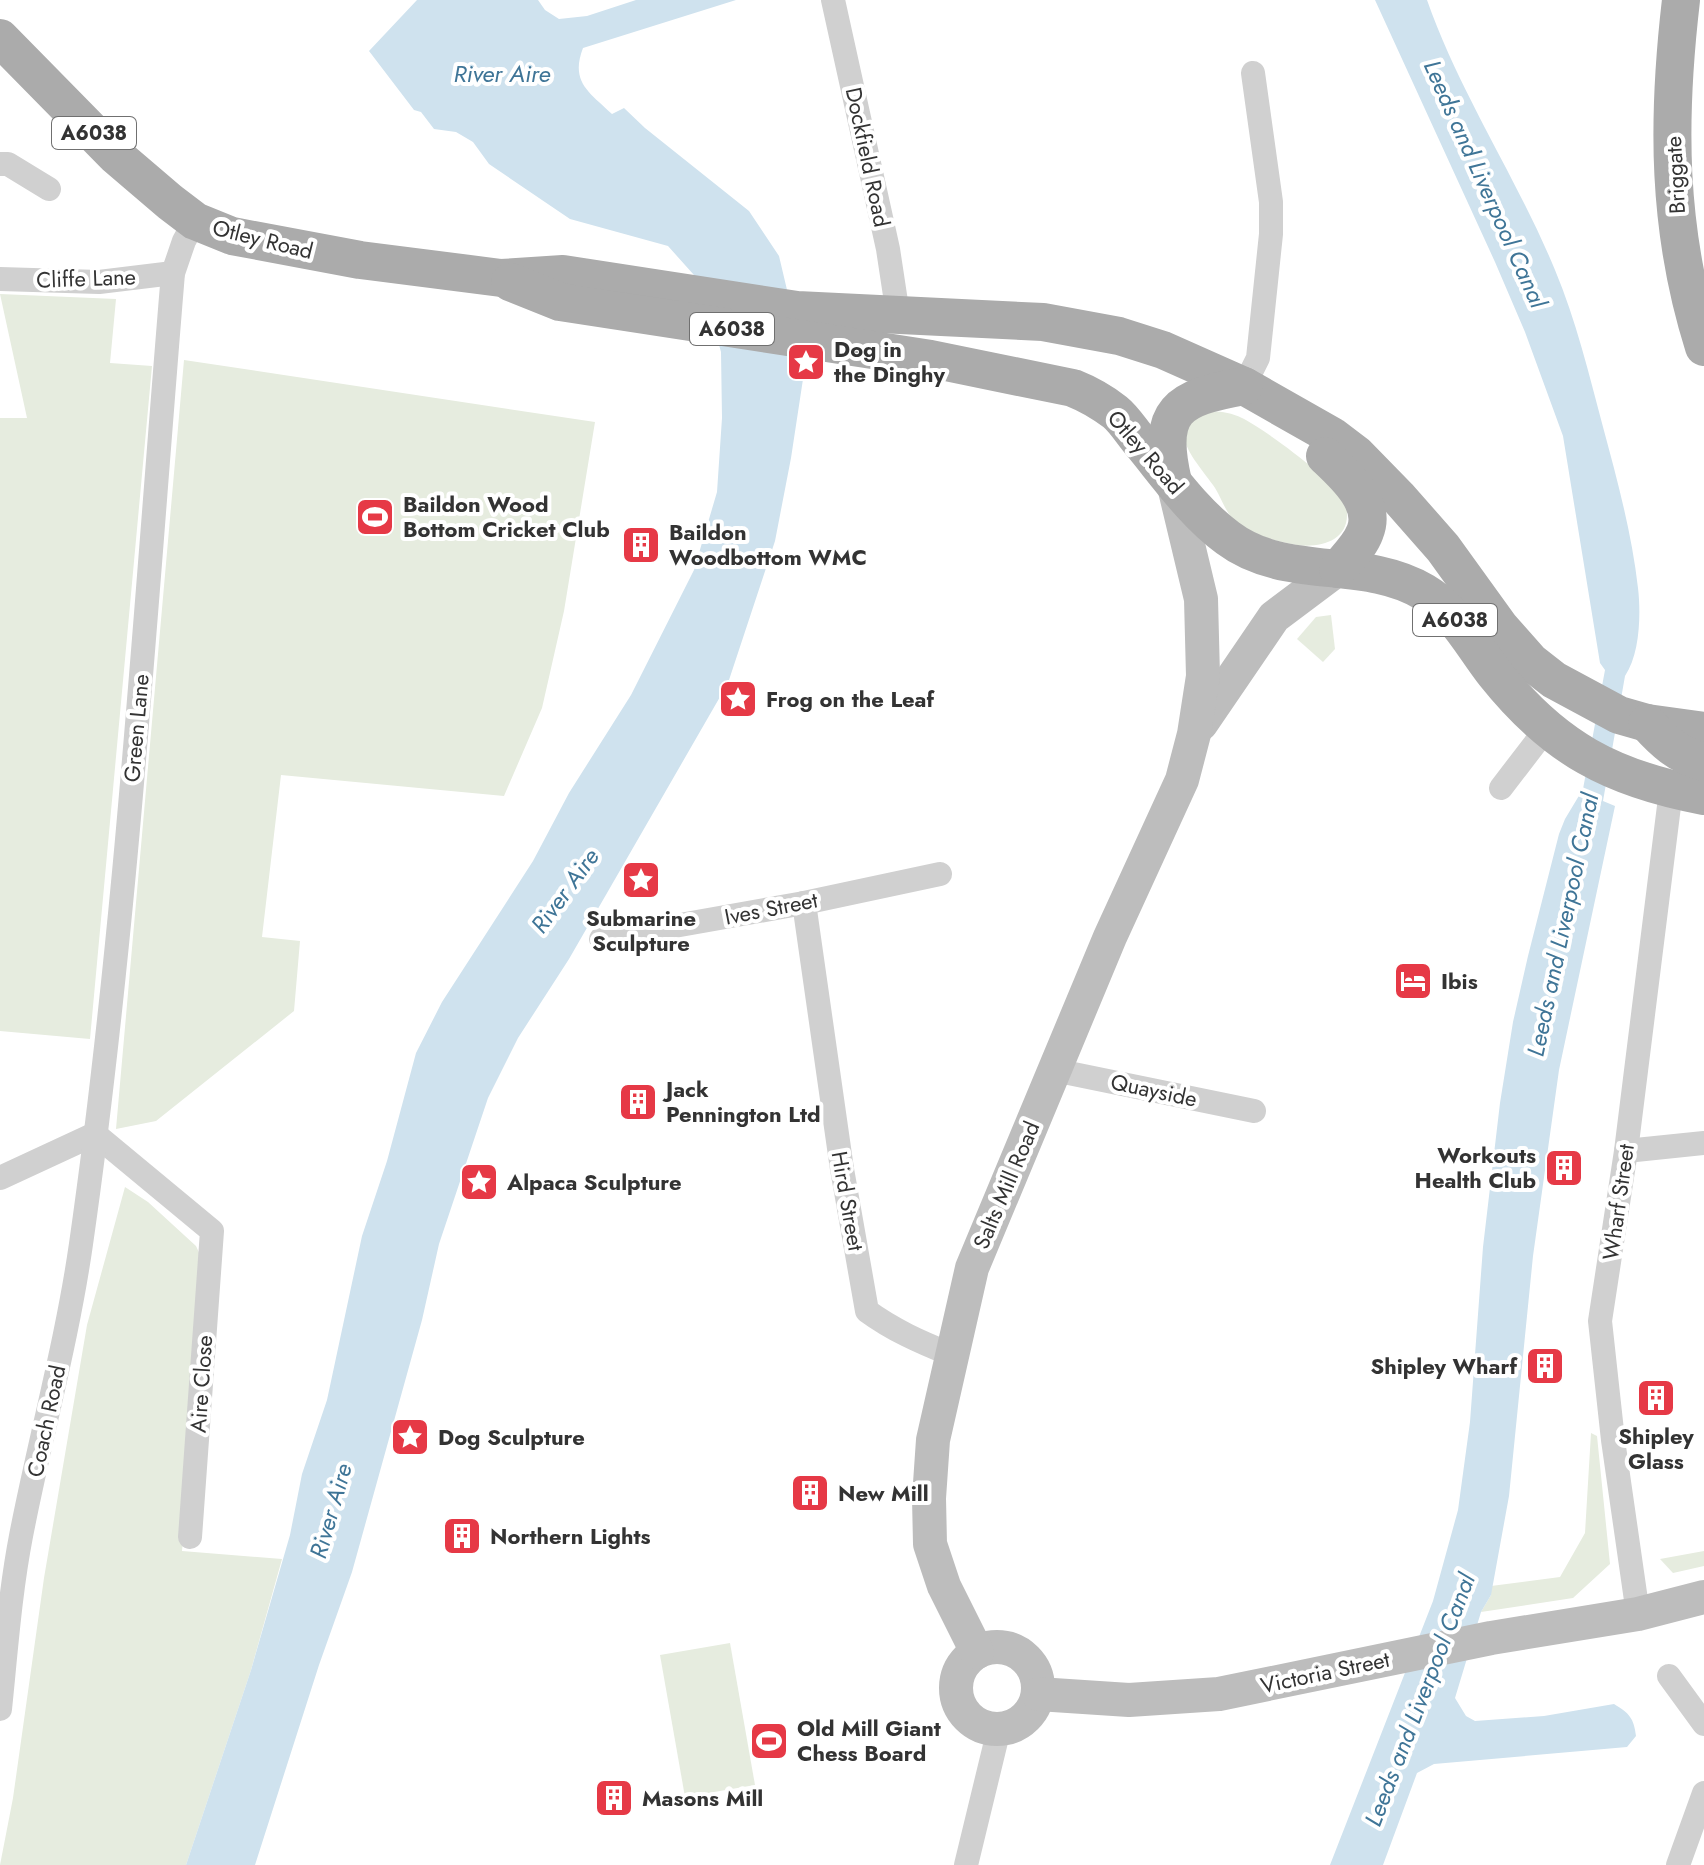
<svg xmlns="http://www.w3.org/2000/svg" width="1704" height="1865" font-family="Jost,sans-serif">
<rect width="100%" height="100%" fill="#fff"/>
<g fill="#e6ecdf">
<polygon points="0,294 116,299 110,363 152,366 90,1039 0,1031 0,418 27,418"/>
<polygon points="184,360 595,422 564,611 542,708 504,796 281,775 262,937 300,941 294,1011 156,1121 116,1129"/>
<path d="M1212,411C1223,412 1232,413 1242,418C1263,428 1337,482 1346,503C1347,505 1347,512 1347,515C1347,541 1320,548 1297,545C1277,542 1257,536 1240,525C1226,517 1222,497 1213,485C1194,458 1160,426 1212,411Z"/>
<polygon points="1331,615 1335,649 1323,662 1297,639 1316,617"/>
<polygon points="125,1187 148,1202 196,1246 209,1274 182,1551 282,1559 251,1670 186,1865 0,1865 13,1798 44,1578 87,1325"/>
<polygon points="1591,1433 1597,1436 1610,1564 1573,1598 1481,1612 1491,1595 1491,1586 1560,1577 1585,1533"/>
<polygon points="1704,1551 1704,1566 1673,1573 1660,1559"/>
<polygon points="730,1643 755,1785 685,1797 660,1655"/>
<polygon points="779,1725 784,1752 758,1756 753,1730"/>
</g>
<g fill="#cfe2ee">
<path d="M417,0H538L545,10L559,19L587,16L636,0H736L583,48C570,82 589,92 612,114L624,108L645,128L749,211L779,256L805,366L791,458L775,541L728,683L569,959L518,1038L488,1098L439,1244L422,1320L352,1572L319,1665L255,1865H186L251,1670L290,1535L302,1474L327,1400L362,1236L387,1161L416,1053L442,1002L533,861L569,793L631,695L694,570L717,492L722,418L721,352L702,284L668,246L570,219L489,164L473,142L456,132L434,129L421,112L414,110L369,51Z"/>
<path d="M1375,0H1427C1460,94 1517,178 1555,270C1576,320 1589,374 1603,427C1617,479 1632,534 1638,588C1641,614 1640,654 1625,676L1603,801L1615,806L1559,1070L1533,1256L1509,1496L1491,1595L1481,1612L1455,1698L1466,1716L1475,1721L1544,1716L1614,1704C1629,1713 1634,1718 1636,1736L1627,1747L1434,1764L1417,1773L1383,1865H1330L1433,1601L1458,1510L1470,1422L1483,1247L1500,1103L1513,1022L1528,956L1559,834L1565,819L1583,789L1605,670L1600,663L1563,436L1525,332L1495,262Z"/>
</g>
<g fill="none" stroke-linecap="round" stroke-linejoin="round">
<g stroke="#d0d0d0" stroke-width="24">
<polyline points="833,0 888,249 898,315"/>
<polyline points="0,164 8,164 49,189"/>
<polyline points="0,279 99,282 173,273"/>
<polyline points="1244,386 1258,358 1271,234 1271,202 1253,73"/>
<polyline points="1501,788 1547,728"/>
<path d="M804,903L842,1169L867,1311C893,1330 920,1342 950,1354"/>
<polyline points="601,939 804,903 940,874"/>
<polyline points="1054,1070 1254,1111"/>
<polyline points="95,1134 212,1231 190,1537"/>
<polyline points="1626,1151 1704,1143"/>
<polyline points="0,1178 95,1134"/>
<polyline points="1638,1614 1613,1440 1600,1321 1626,1151 1671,790"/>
<polyline points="1669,1676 1704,1724"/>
<path d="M0,1709C6,1651 10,1593 21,1536C40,1438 67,1342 81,1244C127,922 146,597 173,273L184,241L195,221"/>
<polyline points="966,1865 999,1729"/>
<polyline points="1678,1865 1704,1793"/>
</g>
<g stroke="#bdbdbd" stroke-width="34">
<polyline points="1201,724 1274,617 1338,569"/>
<circle cx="997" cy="1688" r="41"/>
<polyline points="977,1652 944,1586 930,1544 929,1498 933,1440 972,1268 1110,937 1182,780 1194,734 1203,676 1201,599 1173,482"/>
<polyline points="1038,1694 1129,1700 1219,1694 1491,1638 1638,1614 1704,1597"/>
</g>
<g stroke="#ababab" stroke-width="38">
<path d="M1681,0C1667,120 1667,230 1704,347"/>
<polyline points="0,38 115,155 170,202 195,221 232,236 360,260 501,278 563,274 797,310 1043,322 1119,336 1163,350 1244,386 1332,436 1357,455 1399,498 1443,548 1500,627 1531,662 1554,680 1619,715 1647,723 1704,731"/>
<path d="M510,282L560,302L931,359L1073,388C1088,394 1102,402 1115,412C1125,420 1133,434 1142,444C1169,477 1194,513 1228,538C1285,581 1364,556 1424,592C1455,610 1473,646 1495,674C1554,748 1612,779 1704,796"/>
<path d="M1325,456C1344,474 1377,503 1365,532C1360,546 1347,558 1338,569"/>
<path d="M1173,482C1156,410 1177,398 1244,386"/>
<path d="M1647,723C1663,741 1679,756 1704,762"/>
</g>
</g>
<defs>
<symbol id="sight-square" viewBox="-11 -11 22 22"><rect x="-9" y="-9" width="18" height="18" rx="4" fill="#e63946" stroke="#fff"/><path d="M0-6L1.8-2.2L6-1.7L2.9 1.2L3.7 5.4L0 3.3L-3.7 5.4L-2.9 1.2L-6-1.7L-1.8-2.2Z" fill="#fff"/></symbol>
<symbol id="stadium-square" viewBox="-11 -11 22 22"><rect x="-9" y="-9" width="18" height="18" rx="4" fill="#e63946" stroke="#fff"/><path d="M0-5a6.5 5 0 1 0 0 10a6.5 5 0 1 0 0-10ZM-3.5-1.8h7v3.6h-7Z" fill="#fff"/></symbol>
<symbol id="building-square" viewBox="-11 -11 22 22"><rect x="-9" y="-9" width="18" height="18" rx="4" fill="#e63946" stroke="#fff"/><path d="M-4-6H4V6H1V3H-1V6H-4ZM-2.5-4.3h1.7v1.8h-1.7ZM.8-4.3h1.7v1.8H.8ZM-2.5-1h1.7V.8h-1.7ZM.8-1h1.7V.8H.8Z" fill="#fff"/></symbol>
<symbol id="hotel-square" viewBox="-11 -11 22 22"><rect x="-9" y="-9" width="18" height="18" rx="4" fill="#e63946" stroke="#fff"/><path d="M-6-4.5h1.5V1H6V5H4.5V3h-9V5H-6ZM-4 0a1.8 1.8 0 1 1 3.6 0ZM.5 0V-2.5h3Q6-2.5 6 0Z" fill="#fff"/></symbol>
</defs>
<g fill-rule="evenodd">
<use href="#sight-square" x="784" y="340" width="44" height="44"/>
<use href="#stadium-square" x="353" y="495" width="44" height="44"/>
<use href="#building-square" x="619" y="523" width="44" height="44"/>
<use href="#sight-square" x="716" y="677" width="44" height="44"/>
<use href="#sight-square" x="619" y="858" width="44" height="44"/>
<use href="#hotel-square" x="1391" y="959" width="44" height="44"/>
<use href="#building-square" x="616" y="1080" width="44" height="44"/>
<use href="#building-square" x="1542" y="1146" width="44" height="44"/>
<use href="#sight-square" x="457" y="1160" width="44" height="44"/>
<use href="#building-square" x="1523" y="1344" width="44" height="44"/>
<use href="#building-square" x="1634" y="1376" width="44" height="44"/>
<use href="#sight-square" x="388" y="1415" width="44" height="44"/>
<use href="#building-square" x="788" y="1471" width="44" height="44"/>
<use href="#building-square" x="440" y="1514" width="44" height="44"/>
<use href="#stadium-square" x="747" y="1719" width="44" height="44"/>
<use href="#building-square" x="592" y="1776" width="44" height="44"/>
</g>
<g text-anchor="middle" stroke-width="8" stroke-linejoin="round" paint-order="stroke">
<g fill="#fff" stroke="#707070" stroke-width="2">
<rect x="52" y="117" width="84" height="32" rx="6"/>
<rect x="690" y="313" width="84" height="32" rx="6"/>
<rect x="1413" y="604" width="84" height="32" rx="6"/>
</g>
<g font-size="20" font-weight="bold" fill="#333">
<text x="94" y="140">A6038</text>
<text x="732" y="336">A6038</text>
<text x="1455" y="627">A6038</text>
</g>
<g font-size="22" fill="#333" stroke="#fff">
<text transform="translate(868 157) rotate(78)" y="8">Dockfield Road</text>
<text transform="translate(1675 175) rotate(-93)" y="8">Briggate</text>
<text transform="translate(263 239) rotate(14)" y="8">Otley Road</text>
<text transform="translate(86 278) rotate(-2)" y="8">Cliffe Lane</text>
<text transform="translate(1146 452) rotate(49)" y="8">Otley Road</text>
<text transform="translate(136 728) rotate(-85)" y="8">Green Lane</text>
<text transform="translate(771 908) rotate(-11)" y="8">Ives Street</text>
<text transform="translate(1154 1090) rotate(12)" y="8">Quayside</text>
<text transform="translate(1006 1185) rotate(-67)" y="8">Salts Mill Road</text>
<text transform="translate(848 1201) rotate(80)" y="8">Hird Street</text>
<text transform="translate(1618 1202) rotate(-82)" y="8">Wharf Street</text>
<text transform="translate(201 1384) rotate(-86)" y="8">Aire Close</text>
<text transform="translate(46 1421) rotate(-78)" y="8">Coach Road</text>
<text transform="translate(1325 1672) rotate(-12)" y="8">Victoria Street</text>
</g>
<g font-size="22" font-weight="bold" fill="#333" stroke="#fff" text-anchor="start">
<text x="834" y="357">Dog in<tspan x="834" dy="25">the Dinghy</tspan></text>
<text x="403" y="512">Baildon Wood<tspan x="403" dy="25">Bottom Cricket Club</tspan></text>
<text x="669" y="540">Baildon<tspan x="669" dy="25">Woodbottom WMC</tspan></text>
<text x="766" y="707">Frog on the Leaf</text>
<text x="641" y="926" text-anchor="middle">Submarine<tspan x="641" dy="25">Sculpture</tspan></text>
<text x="1441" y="989">Ibis</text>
<text x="666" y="1097">Jack<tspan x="666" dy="25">Pennington Ltd</tspan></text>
<text x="1536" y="1163" text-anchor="end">Workouts<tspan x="1536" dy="25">Health Club</tspan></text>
<text x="507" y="1190">Alpaca Sculpture</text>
<text x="1517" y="1374" text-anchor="end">Shipley Wharf</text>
<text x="1656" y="1444" text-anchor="middle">Shipley<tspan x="1656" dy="25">Glass</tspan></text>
<text x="438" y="1445">Dog Sculpture</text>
<text x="838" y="1501">New Mill</text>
<text x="490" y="1544">Northern Lights</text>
<text x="797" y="1736">Old Mill Giant<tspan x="797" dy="25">Chess Board</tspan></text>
<text x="642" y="1806">Masons Mill</text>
</g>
<g font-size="24" font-style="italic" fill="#3f7597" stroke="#fff">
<text x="502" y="82">River Aire</text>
<text transform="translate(1485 184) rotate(66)" y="8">Leeds and Liverpool Canal</text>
<text transform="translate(565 891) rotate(-54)" y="8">River Aire</text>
<text transform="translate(1563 925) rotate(-78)" y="8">Leeds and Liverpool Canal</text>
<text transform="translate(331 1511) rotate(-74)" y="8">River Aire</text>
<text transform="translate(1420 1700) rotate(-69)" y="8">Leeds and Liverpool Canal</text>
</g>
</g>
</svg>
